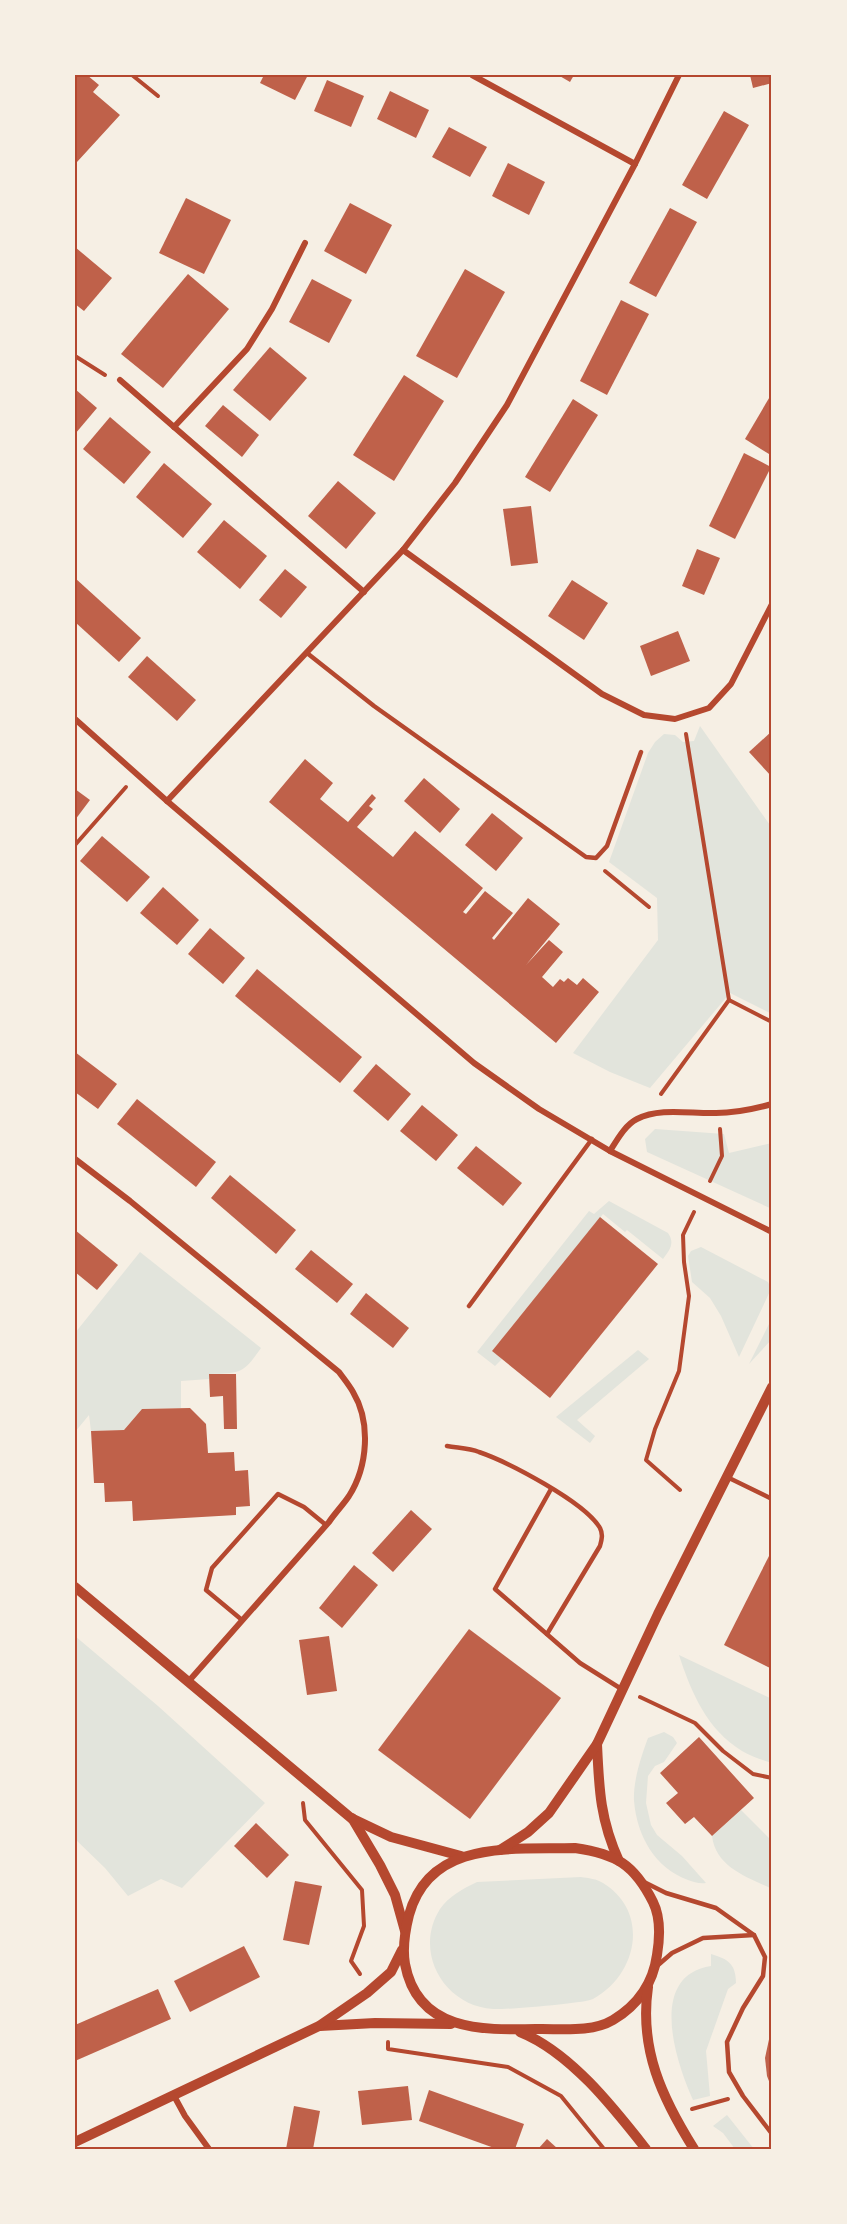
<svg xmlns="http://www.w3.org/2000/svg" width="847" height="2224" font-family="Barlow,sans-serif">
<rect width="100%" height="100%" fill="#f6efe4"/>
<g fill="#e2e4dc">
<polygon points="700,726 772,828 772,1014 730,993 650,1088 610,1072 573,1053 658,940 657,898 609,862 648,753 655,742 664,734 675,735 683,742 694,741"/>
<polygon points="655,1129 724,1134 729,1153 772,1143 772,1209 647,1152 645,1139"/>
<path d="M609,1201L668,1233C675,1243 670,1250 663,1259L627,1230L625,1232L603,1214L492,1351L502,1359L495,1366L477,1352L589,1211L594,1214Z"/>
<polygon points="701,1247 768,1282 771,1289 739,1357 721,1316 710,1298 692,1282 688,1256 691,1251"/>
<path d="M140,1252L261,1348C243,1374 241,1373 210,1374L209,1379L181,1381V1408L142,1409L124,1430L91,1431L89,1415L75,1432V1333Z"/>
<polygon points="772,1318 772,1339 749,1364"/>
<polygon points="638,1350 649,1359 577,1420 595,1436 590,1443 556,1417"/>
<polygon points="75,1636 158,1706 265,1803 182,1888 161,1879 128,1896 105,1868 75,1839"/>
<path d="M679,1655L772,1699V1763C762,1760 751,1756 742,1751C707,1730 691,1692 679,1655Z"/>
<path d="M664,1732L673,1737L677,1743L664,1762L655,1766L648,1776L646,1803L651,1825L657,1835L682,1856L706,1883C699,1884 694,1882 688,1880C655,1868 637,1836 634,1801C633,1781 641,1757 648,1738Z"/>
<path d="M741,1810L772,1841V1889C748,1877 716,1868 712,1836Z"/>
<path d="M581,1877C588,1878 597,1879 603,1883C650,1912 638,1974 593,1999C587,2003 505,2010 493,2009C444,2006 413,1952 440,1909C448,1897 464,1888 477,1882Z"/>
<path d="M711,1954C728,1959 736,1964 736,1983L728,1989L706,2051L710,2096L693,2100C676,2062 647,1976 711,1966Z"/>
<polygon points="727,2115 754,2149 735,2149 723,2133 713,2126"/>
</g>
<g fill="#bf614a">
<polygon points="75,75 87,75 99,85 93,92 120,115 77,162 75,159"/>
<polygon points="264,75 308,75 295,100 260,83"/>
<polygon points="558,75 574,75 570,82"/>
<polygon points="750,75 772,75 772,83 753,88"/>
<polygon points="327,80 364,96 351,127 314,111"/>
<polygon points="390,91 429,110 416,138 377,119"/>
<polygon points="724,111 749,125 707,199 682,185"/>
<polygon points="449,127 487,147 470,177 432,157"/>
<polygon points="508,163 545,182 529,215 492,196"/>
<polygon points="186,198 231,220 204,274 159,253"/>
<polygon points="350,203 392,225 366,274 324,251"/>
<polygon points="670,208 697,222 656,297 629,283"/>
<polygon points="75,247 112,278 84,311 75,304"/>
<polygon points="465,269 505,292 457,378 416,356"/>
<polygon points="188,274 229,309 163,388 121,354"/>
<polygon points="312,279 352,300 329,343 289,322"/>
<polygon points="621,300 649,314 607,395 580,381"/>
<polygon points="270,347 307,378 270,421 233,390"/>
<polygon points="404,375 444,401 394,481 353,455"/>
<polygon points="75,389 97,408 75,434"/>
<polygon points="772,393 772,449 769,454 745,439"/>
<polygon points="573,399 598,415 550,492 525,477"/>
<polygon points="223,405 259,435 242,457 205,426"/>
<polygon points="110,417 151,452 124,484 83,449"/>
<polygon points="744,453 771,467 735,539 709,526"/>
<polygon points="164,463 212,504 183,538 136,497"/>
<polygon points="338,481 376,513 346,549 308,516"/>
<polygon points="531,506 538,563 511,566 503,509"/>
<polygon points="224,520 267,556 240,589 197,552"/>
<polygon points="697,549 720,558 704,595 682,586"/>
<polygon points="285,569 307,587 281,618 259,600"/>
<polygon points="75,578 141,638 119,662 75,622"/>
<polygon points="572,580 608,603 584,640 548,616"/>
<polygon points="678,631 690,661 651,676 640,646"/>
<polygon points="147,656 196,700 177,721 128,677"/>
<polygon points="772,731 772,777 749,752"/>
<polygon points="305,759 333,783 320,799 348,822 372,794 376,798 369,806 373,809 357,827 393,857 415,831 483,888 463,912 466,914 485,891 513,913 492,938 494,940 528,898 560,924 526,965 549,940 563,952 542,977 553,987 560,979 564,982 568,978 577,985 583,978 599,992 556,1043 269,802"/>
<polygon points="424,778 460,809 440,833 404,801"/>
<polygon points="75,789 90,800 75,820"/>
<polygon points="492,813 523,838 496,871 465,845"/>
<polygon points="102,836 150,877 127,902 80,861"/>
<polygon points="163,887 199,920 177,945 140,913"/>
<polygon points="210,928 245,958 223,984 188,954"/>
<polygon points="257,969 362,1057 340,1083 235,996"/>
<polygon points="75,1052 117,1084 98,1109 75,1092"/>
<polygon points="376,1064 411,1094 388,1121 353,1091"/>
<polygon points="137,1099 216,1162 196,1187 117,1124"/>
<polygon points="422,1105 458,1135 436,1161 400,1131"/>
<polygon points="476,1146 522,1183 503,1206 457,1168"/>
<polygon points="230,1175 296,1230 276,1254 211,1198"/>
<polygon points="600,1217 658,1264 550,1398 492,1351"/>
<polygon points="75,1230 118,1265 97,1290 75,1272"/>
<polygon points="311,1250 353,1284 337,1303 295,1269"/>
<polygon points="366,1293 409,1328 393,1348 350,1314"/>
<polygon points="209,1374 236,1374 237,1429 224,1429 223,1396 210,1397"/>
<polygon points="190,1408 206,1424 208,1453 234,1452 235,1471 248,1470 250,1506 236,1507 236,1515 133,1521 132,1501 105,1502 104,1483 94,1483 91,1431 124,1430 142,1409"/>
<polygon points="411,1510 432,1529 393,1572 372,1553"/>
<polygon points="769,1556 772,1558 772,1669 724,1645"/>
<polygon points="354,1565 378,1585 342,1628 319,1608"/>
<polygon points="469,1629 561,1698 470,1819 378,1750"/>
<polygon points="329,1636 337,1691 307,1695 299,1640"/>
<polygon points="699,1737 754,1798 712,1836 694,1817 685,1824 666,1803 678,1793 660,1773"/>
<polygon points="256,1823 289,1855 267,1878 234,1846"/>
<polygon points="295,1881 322,1886 309,1945 283,1940"/>
<polygon points="244,1946 260,1977 190,2012 174,1981"/>
<polygon points="158,1989 171,2019 75,2061 75,2025"/>
<polygon points="771,2030 772,2030 772,2089 767,2076 765,2058"/>
<polygon points="408,2086 412,2120 362,2125 358,2091"/>
<polygon points="429,2090 524,2124 515,2149 497,2149 419,2121"/>
<polygon points="294,2106 320,2111 313,2149 286,2149"/>
<polygon points="547,2139 558,2149 538,2149"/>
</g>
<g fill="none" stroke-linecap="round" stroke-linejoin="round">
<g stroke="#b5482f" stroke-width="4">
<polyline points="132,75 158,96"/>
<polyline points="75,356 105,375"/>
<polyline points="686,734 729,1000"/>
<polyline points="75,845 126,787"/>
<polyline points="605,871 649,907"/>
<polyline points="661,1094 729,1000 772,1022"/>
<polyline points="710,1181 722,1156 720,1129"/>
<polyline points="680,1490 646,1460 655,1429 679,1371 689,1296 684,1262 683,1235 694,1212"/>
<polyline points="640,1697 695,1723 723,1751 753,1774 772,1778"/>
<polyline points="303,1803 305,1820 362,1890 364,1926 351,1961 360,1974"/>
<polyline points="388,2042 388,2049 508,2067 561,2096 604,2149"/>
<polyline points="692,2109 728,2099"/>
</g>
<g stroke="#b5482f" stroke-width="4.5">
<polyline points="307,653 374,706 586,857 596,858 607,846 641,752"/>
<polyline points="469,1306 592,1139"/>
<path d="M447,1446C458,1448 469,1448 479,1452C508,1462 585,1502 600,1528C603,1534 602,1539 600,1546L547,1634"/>
<polyline points="727,1477 772,1499"/>
<polyline points="551,1489 495,1589 580,1663 623,1690"/>
<polyline points="242,1620 206,1590 212,1568 278,1494 304,1507 326,1525"/>
<polyline points="644,1882 666,1893 716,1908 754,1935 765,1957 763,1976 743,2008 727,2042 729,2072 743,2096 772,2134"/>
<polyline points="657,1966 672,1953 703,1938 754,1935"/>
</g>
<g stroke="#b5482f" stroke-width="6">
<polyline points="472,75 635,164"/>
<polyline points="120,380 364,592"/>
<polyline points="174,427 247,349 272,309 305,243"/>
<polyline points="403,550 602,694 644,715 675,719 709,708 731,684 772,604"/>
<polyline points="75,719 167,801 474,1063 539,1109 610,1151 772,1232"/>
<polyline points="167,801 403,550 455,483 507,405 635,164 679,75"/>
<path d="M610,1151C617,1140 625,1125 637,1119C660,1107 691,1114 716,1113C736,1113 754,1109 772,1104"/>
<path d="M75,1159L130,1201L339,1372C344,1379 349,1385 353,1392C371,1422 368,1466 349,1496C343,1505 335,1513 329,1522L188,1682"/>
<polyline points="173,2094 185,2116 209,2149"/>
</g>
<g stroke="#b5482f" stroke-width="10">
<polyline points="75,1587 351,1818 391,1837 461,1856"/>
<path d="M597,1744C599,1788 600,1820 619,1861"/>
<polyline points="352,1818 380,1865 395,1895 405,1931"/>
<path d="M575,1848C616,1854 634,1864 653,1902C661,1918 660,1937 657,1955C653,1984 638,2005 613,2020C593,2032 564,2029 542,2029C486,2030 418,2034 405,1964C402,1947 405,1931 409,1915C430,1838 514,1850 575,1848Z"/>
<polyline points="500,1850 528,1832 549,1813 597,1744 658,1614 772,1387"/>
<path d="M648,1987C639,2049 662,2098 694,2149"/>
<polyline points="320,2026 375,2023 451,2024"/>
<path d="M520,2032C570,2052 613,2107 646,2149"/>
<polyline points="75,2142 319,2026 367,1993 391,1972 402,1950"/>
</g>
</g>
<rect width="847" height="2224" fill="none" stroke="#f6efe4" stroke-width="153"/>
<rect x="76" y="76" width="694" height="2072" fill="none" stroke="#b5482f" stroke-width="2"/>
</svg>
